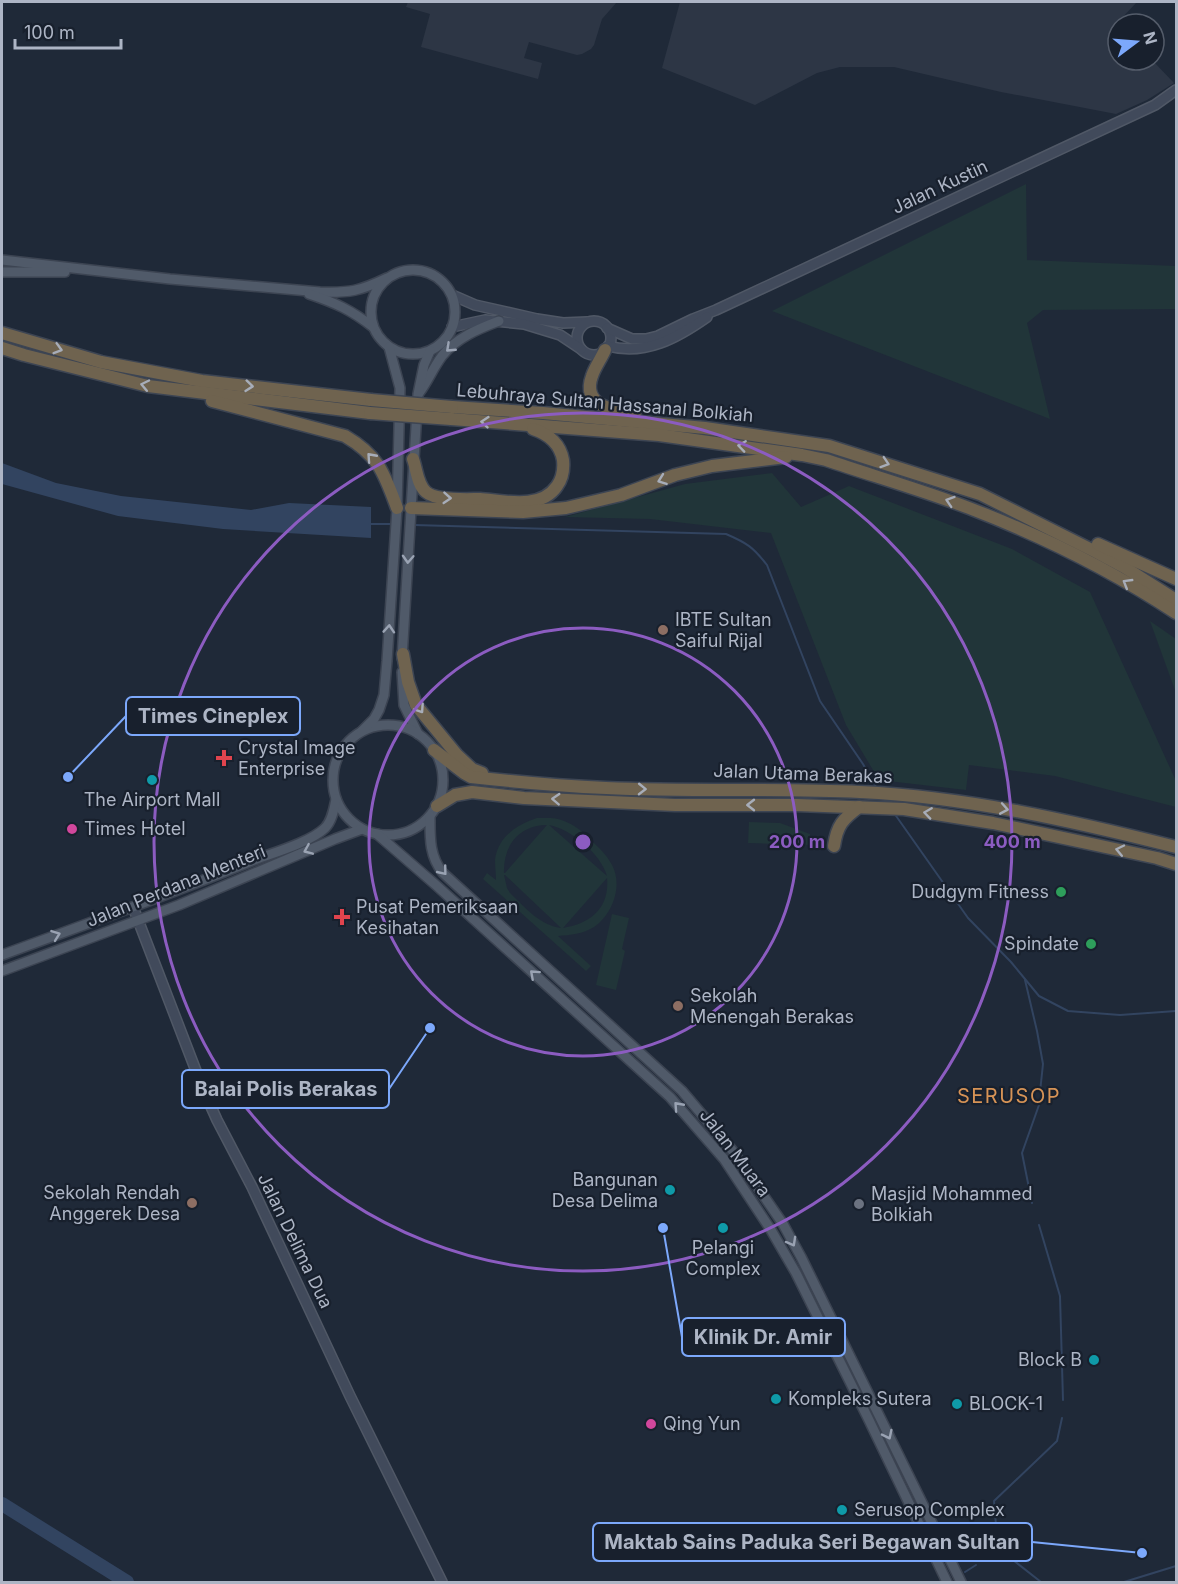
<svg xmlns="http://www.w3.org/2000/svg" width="1178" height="1584" font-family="Inter,sans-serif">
<rect width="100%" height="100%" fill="#1f2938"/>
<g fill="#2d3645">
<polygon points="408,2 617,2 602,19 594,45 591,49 582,54 577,55 529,42 524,58 542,63 538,79 421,47 430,14 406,7"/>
<polygon points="680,2 1137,2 1117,23 1118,24 1118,60 1152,60 1174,83 1147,100 1116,114 1001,92 894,67 840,67 817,73 755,105 662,68"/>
</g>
<g fill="#213539" fill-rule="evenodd">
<polygon points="1026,184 1027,260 1176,266 1176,309 1043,310 1027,323 1050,419 772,311"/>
<polygon points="772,473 801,507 849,486 1012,549 1090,592 1176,781 1176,807 1055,776 969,765 966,790 879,780 846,725 771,533 650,519 565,517 685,484"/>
<polygon points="1150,621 1176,639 1176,693"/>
<path d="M537,818C546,818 556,817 564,821C575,825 583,832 591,840C599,848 607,855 612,865C623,885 613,914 594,927C583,934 570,935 558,936L591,966L586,971L483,879L487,873L496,880C496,874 495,867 495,860C498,837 516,825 537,818ZM547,825L505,873H504C503,846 519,825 547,825ZM549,825C571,829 601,854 607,876ZM504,875H505L561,928C539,925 525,907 510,893L507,888ZM607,878C610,908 590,924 563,928Z"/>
<polygon points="749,822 780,823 810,834 810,845 748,843"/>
<polygon points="612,914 629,918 622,949 625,951 616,990 596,985"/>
</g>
<polygon fill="#324460" points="2,463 56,483 121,496 251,510 289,503 371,507 371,538 223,529 118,516 2,484"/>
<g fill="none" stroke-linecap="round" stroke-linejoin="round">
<g stroke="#324460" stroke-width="2">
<polyline points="369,524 394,524"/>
<path d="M414,525L726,534C747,543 753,547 767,565L820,701L863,764L877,789"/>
<polyline points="894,813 968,918 1011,962 1039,996 1068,1011 1120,1015 1176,1011"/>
<polyline points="1025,980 1037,1031 1043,1064 1040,1092"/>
<polyline points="1032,1203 1022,1153 1039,1105"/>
<polyline points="1039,1225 1060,1296 1063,1400"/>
<polyline points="999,1549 1041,1582"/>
<polyline points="989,1555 998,1549 994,1501 1057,1441 1062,1418"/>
<polyline points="965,1572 976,1565"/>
<polyline points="1124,1582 1176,1566"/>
</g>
<polyline stroke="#324460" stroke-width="14" points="2,1504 127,1582"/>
<defs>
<g id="secondary">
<polyline points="452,295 475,305 537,319 563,323 587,322"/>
<circle cx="594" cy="338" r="17"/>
<polyline points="452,327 485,320 524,324 560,335 581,349"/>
<polyline points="607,328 632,339 646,339 658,336 693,319 716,310 1155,105 1176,90"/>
<path d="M608,346C645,356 677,338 707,317"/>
<polyline points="133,907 203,1089 217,1120 252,1187 350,1396 442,1582"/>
</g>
<g id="primary">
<path d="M2,260L170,279L320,292C350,293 360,291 387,278"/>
<circle cx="413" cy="312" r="42"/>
<polyline points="2,272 65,272"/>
<path d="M309,294C336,303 351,310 373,327"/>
<path d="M419,393C428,381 433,368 442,356C456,338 478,329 499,321"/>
<polyline points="402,658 418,394 424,365 430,351"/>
<polyline points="402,672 404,705 418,734"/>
<circle cx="388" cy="780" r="55"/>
<polyline points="362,731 374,719 379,710 384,695 387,661 397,508 400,388 389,347"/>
<path d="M430,816C430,837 429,856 443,873L682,1091L732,1150L783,1224L801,1257L961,1582"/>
<polyline points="377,834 437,886 670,1097 724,1159 771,1230 796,1273 868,1418 947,1582"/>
<path d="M2,955C86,924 171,894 254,860C273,853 311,842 325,828C332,821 334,809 336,799"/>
<polyline points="2,971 179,905 335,839 362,829"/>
</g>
<g id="highway">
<polyline points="2,333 101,362 202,381 371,400"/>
<polyline points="2,348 24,355 148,386 370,413"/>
<path d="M605,350C601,359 595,367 592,376C581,406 614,411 635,413"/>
<path d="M212,401L345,436C379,456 384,473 397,508"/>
<polyline points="452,407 543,413 705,428 829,446 980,494 1096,552 1124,567 1176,600"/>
<path d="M451,419L659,435L802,455L826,460C873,476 922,490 969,508C1042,536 1111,570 1176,613"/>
<path d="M413,459C417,470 417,484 426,492C436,501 467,499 480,499C505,501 541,510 557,486C563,478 564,470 563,460C560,443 548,434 533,429"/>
<polyline points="411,508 523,512 566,508 621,495 675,475 712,466 786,457"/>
<polyline points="1098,544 1176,579"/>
<polyline points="403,654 408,682 416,705 457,755 472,769 482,773"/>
<path d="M434,750L464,773L471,777C516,782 561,786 606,788C691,792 776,788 860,792C967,797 1073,821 1176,847"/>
<polyline points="437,806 455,795 472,792 524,798 675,805 797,805 904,809 993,823 1157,858 1176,864"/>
<path d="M834,846C837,825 843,819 859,807"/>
</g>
</defs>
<use href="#secondary" stroke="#505866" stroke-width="12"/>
<use href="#primary" stroke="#3c4452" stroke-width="12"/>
<use href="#highway" stroke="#3d4553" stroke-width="15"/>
<use href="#secondary" stroke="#414a5b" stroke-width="9"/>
<use href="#primary" stroke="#505a69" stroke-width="9"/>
<use href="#highway" stroke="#6f634f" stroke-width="12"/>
<defs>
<g id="highway-bridge">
<polyline points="371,400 452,407"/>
<polyline points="370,413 451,419"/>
</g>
</defs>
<use href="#highway-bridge" stroke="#3d4553" stroke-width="15" stroke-linecap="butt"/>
<use href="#highway-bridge" stroke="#6f634f" stroke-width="12"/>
</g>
<defs><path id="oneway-chevron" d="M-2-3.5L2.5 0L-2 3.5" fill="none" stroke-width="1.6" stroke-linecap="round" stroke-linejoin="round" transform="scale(1.5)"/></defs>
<g stroke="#9aa3b3">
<use href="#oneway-chevron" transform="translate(450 348) rotate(137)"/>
<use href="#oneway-chevron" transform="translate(408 559) rotate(93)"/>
<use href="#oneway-chevron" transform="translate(389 629) rotate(-86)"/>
<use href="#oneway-chevron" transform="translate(308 850) rotate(157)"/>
<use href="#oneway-chevron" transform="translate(443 871) rotate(51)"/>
<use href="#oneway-chevron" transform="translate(56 935) rotate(-20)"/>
<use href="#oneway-chevron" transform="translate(534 974) rotate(-138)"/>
<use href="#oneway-chevron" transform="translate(678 1106) rotate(-132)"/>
<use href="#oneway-chevron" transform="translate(792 1242) rotate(61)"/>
<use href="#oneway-chevron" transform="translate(888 1435) rotate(64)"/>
</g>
<g stroke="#a7adb9">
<use href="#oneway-chevron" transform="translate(58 349) rotate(16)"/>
<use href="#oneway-chevron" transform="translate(145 385) rotate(-168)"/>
<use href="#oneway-chevron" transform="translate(249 386) rotate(6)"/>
<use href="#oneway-chevron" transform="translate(485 422) rotate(-175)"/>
<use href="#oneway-chevron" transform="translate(742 446) rotate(-172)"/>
<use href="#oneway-chevron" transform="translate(371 457) rotate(-132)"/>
<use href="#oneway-chevron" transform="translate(885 463) rotate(18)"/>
<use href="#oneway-chevron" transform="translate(662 480) rotate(160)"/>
<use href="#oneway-chevron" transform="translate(447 498) rotate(4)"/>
<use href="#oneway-chevron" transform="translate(950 501) rotate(-162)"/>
<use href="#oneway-chevron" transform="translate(1127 583) rotate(-149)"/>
<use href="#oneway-chevron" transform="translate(420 709) rotate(56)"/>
<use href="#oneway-chevron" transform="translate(642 789) rotate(1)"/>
<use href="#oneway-chevron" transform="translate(556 799) rotate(-177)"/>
<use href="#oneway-chevron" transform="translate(751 805) rotate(180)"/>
<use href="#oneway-chevron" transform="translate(1004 809) rotate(10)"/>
<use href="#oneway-chevron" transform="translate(928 813) rotate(-172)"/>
<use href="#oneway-chevron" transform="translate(1120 850) rotate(-168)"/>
</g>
<g fill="none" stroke="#8c5cc1" stroke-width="3">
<circle cx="583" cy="842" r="214"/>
<circle cx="583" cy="842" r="429"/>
</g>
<g fill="#8d6e63" stroke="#18202d" stroke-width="2">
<circle cx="663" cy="630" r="6"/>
<circle cx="678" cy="1006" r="6"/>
<circle cx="192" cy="1203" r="6"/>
</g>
<g fill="#e0444e" stroke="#18202d" stroke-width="2">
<path d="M221 749h6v6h6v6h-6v6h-6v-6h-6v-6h6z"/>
<path d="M339 908h6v6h6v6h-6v6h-6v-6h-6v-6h6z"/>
</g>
<g fill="#0f9aa8" stroke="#18202d" stroke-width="2">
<circle cx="152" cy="780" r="6"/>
<circle cx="670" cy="1190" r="6"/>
<circle cx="723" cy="1228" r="6"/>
<circle cx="1094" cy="1360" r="6"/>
<circle cx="776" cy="1399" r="6"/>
<circle cx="957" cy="1404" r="6"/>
<circle cx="842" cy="1510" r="6"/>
</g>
<g fill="#d1479c" stroke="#18202d" stroke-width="2">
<circle cx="72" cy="829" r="6"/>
<circle cx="651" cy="1424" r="6"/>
</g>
<g fill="#2e9e5b" stroke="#18202d" stroke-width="2">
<circle cx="1061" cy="892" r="6"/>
<circle cx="1091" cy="944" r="6"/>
</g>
<circle fill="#6b7280" stroke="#18202d" stroke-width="2" cx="859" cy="1204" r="6"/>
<g text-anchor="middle" stroke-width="4.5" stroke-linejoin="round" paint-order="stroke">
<g font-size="18" fill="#adb5c5" stroke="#18202d">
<text transform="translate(940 187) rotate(-25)" y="6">Jalan Kustin</text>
<text transform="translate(605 403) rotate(5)" y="6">Lebuhraya Sultan Hassanal Bolkiah</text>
<text transform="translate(803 774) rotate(2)" y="6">Jalan Utama Berakas</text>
<text transform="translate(176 886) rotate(-22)" y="6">Jalan Perdana Menteri</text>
<text transform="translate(735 1153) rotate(53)" y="6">Jalan Muara</text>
<text transform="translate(295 1241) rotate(64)" y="6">Jalan Delima Dua</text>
</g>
<g font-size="18" fill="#adb5c5" stroke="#18202d" text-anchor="start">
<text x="675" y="626">IBTE Sultan<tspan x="675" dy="21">Saiful Rijal</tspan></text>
<text x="238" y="754">Crystal Image<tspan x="238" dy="21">Enterprise</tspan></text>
<text x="152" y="806" text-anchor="middle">The Airport Mall</text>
<text x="84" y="835">Times Hotel</text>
<text x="1049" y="898" text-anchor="end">Dudgym Fitness</text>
<text x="356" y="913">Pusat Pemeriksaan<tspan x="356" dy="21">Kesihatan</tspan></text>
<text x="1079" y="950" text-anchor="end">Spindate</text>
<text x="690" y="1002">Sekolah<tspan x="690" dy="21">Menengah Berakas</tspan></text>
<text x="658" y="1186" text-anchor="end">Bangunan<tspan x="658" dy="21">Desa Delima</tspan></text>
<text x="180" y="1199" text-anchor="end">Sekolah Rendah<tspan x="180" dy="21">Anggerek Desa</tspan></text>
<text x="871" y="1200">Masjid Mohammed<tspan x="871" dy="21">Bolkiah</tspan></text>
<text x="723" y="1254" text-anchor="middle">Pelangi<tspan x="723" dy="21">Complex</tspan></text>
<text x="1082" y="1366" text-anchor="end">Block B</text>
<text x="788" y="1405">Kompleks Sutera</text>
<text x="969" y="1410">BLOCK-1</text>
<text x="663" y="1430">Qing Yun</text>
<text x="854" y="1516">Serusop Complex</text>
</g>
<g font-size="20" letter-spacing="1.5" fill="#d69356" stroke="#18202d">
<text x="1009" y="1103">SERUSOP</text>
</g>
</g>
<circle cx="583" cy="842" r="9" fill="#8c5cc1" stroke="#18202d" stroke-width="3"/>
<g font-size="18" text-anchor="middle" font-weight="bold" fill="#8c5cc1" stroke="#18202d" stroke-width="4.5" stroke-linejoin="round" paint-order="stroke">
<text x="797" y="848">200 m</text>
<text x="1012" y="848">400 m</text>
</g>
<path fill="none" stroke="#7ca8fb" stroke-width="2" d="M68 777L126 716M430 1028L389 1089M663 1228L682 1337M1142 1553L1032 1542"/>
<g fill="#7ca8fb" stroke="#18202d" stroke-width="2">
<circle cx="68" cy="777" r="6"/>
<circle cx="430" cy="1028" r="6"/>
<circle cx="663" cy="1228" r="6"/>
<circle cx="1142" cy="1553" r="6"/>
</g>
<g fill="#18202d" stroke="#7ca8fb" stroke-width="2">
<rect x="126" y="697" width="174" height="38" rx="6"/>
<rect x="182" y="1070" width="207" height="38" rx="6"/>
<rect x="682" y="1318" width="163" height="38" rx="6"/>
<rect x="593" y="1523" width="439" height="38" rx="6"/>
</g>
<g font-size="20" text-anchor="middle" font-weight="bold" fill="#adb5c5">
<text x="213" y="723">Times Cineplex</text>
<text x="286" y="1096">Balai Polis Berakas</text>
<text x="763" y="1344">Klinik Dr. Amir</text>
<text x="812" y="1549">Maktab Sains Paduka Seri Begawan Sultan</text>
</g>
<rect width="1178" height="1584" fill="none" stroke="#adb5c5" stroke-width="6"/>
<g transform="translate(1136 42) rotate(74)"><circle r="28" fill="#18202d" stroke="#545c6a" stroke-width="1.5"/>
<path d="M0-4.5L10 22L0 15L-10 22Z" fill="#7ca8fb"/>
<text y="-9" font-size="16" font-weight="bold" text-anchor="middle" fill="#adb5c5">N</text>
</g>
<path d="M15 39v9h106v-9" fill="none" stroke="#adb5c5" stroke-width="3"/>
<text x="24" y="39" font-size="18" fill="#adb5c5" stroke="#18202d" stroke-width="4.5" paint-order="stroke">100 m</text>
</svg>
